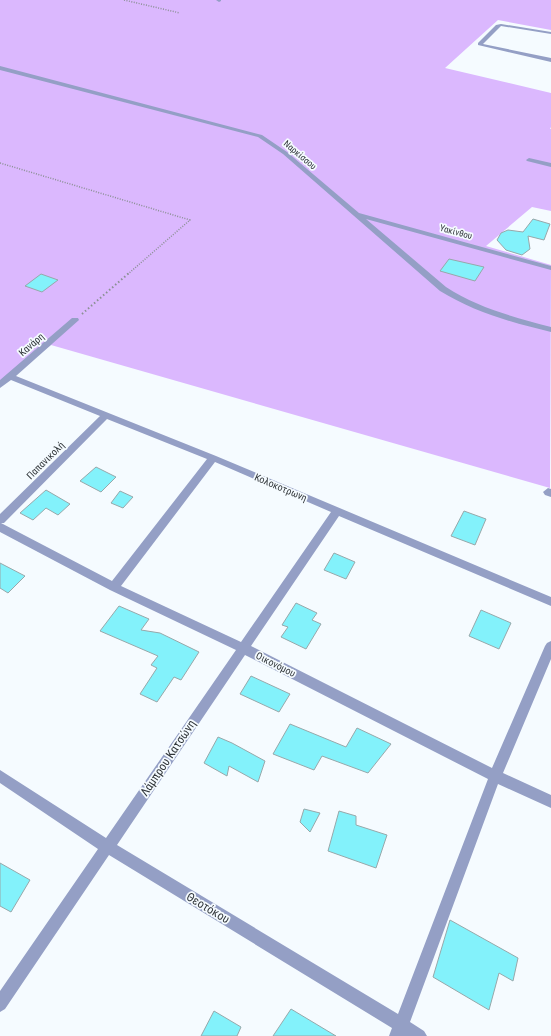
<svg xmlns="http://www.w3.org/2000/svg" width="551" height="1036" font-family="'Roboto Condensed',sans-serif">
<rect width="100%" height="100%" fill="#f5fbff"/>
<polygon fill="#dbb8fe" points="0,0 551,0 551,30 498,20 445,68 551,93 551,127 550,129 551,129 551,211 532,207 486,246 551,265 550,488 51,345 0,385"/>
<g fill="#83f2fb" stroke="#97a8aa">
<polygon points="533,219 550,224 544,240 528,236 530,249 522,255 506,250 497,240 501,233 508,230 523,232"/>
<polygon points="449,259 484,267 475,281 440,271"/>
<polygon points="41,274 58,280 42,292 25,286"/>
<polygon points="96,467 116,477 101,492 80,481"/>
<polygon points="46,490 70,504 58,515 46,508 33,520 20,513"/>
<polygon points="120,491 133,497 123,508 111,503"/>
<polygon points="464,511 486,519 475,545 451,536"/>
<polygon points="334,553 355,562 346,579 324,570"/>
<polygon points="0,563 25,576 8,593 0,588"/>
<polygon points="296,603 317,613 312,620 321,624 306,649 281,637 288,627 282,625"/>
<polygon points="119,606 149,619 141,630 160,633 199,652 181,680 174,677 157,702 140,694 157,668 151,665 158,656 100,631"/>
<polygon points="481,610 511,623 499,649 469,636"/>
<polygon points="251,676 290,694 279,712 240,694"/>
<polygon points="290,724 346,747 357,728 391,744 368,773 322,756 314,770 273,754"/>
<polygon points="218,737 232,743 265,761 258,782 229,766 227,776 204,763"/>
<polygon points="304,809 320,813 310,832 300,822"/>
<polygon points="339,811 356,816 356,825 387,835 376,868 328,851"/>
<polygon points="0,863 30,880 11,912 0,906"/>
<polygon points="450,920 518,958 513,981 499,973 489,1010 433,977"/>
<polygon points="291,1009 336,1036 273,1036"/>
<polygon points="214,1011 241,1027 237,1036 201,1036"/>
</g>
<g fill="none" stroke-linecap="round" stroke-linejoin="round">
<g stroke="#8b9094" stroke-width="1.5" stroke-dasharray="1 1.5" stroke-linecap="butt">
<polyline points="124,0 180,13"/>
<polyline points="0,163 190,220 128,274"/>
</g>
<polyline stroke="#8b9094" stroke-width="2" stroke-dasharray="1.5 2.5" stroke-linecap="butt" points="82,314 129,273"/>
<g fill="#949fc5" fill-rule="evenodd">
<polygon points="216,0 221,0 221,1 219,2"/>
<polygon points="501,24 551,32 551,34 501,26 483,44 551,58 551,62 478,45 478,43 496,25"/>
<path d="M0,66L262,135L287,152L359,213L551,266V270L366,219L446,287C478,308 514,317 551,327V332C513,323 474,312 440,291L283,154L258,137L0,70Z"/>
<polygon points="529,158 551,163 551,167 527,161 526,160"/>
<path d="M72,318H78L79,320L16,376L216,456L551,597V606L339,516L251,646L492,768L545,646L547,643L551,641V659L503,773L551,795V808L498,784L410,1022L424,1031L427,1036H389L392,1028L109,855L5,1009L0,1012V991L98,849L0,783V770L106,838L236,650L110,590L0,532V514L100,416L11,380L0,388V380ZM107,419L207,459L112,581L1,523H4ZM215,462L331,512L241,642L121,586ZM245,655L488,779L398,1014L117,845Z"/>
<polygon points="548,488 551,489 551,497 545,495 543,492"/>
</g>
</g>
<g text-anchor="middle" stroke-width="3.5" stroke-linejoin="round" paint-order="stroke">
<g font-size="9" fill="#31363a" stroke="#f5fbff">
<text transform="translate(300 155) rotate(40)" y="3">Ναρκίσσου</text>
<text transform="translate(456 232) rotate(15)" y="3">Υακίνθου</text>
</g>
<g font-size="10" fill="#31363a" stroke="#f5fbff">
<text transform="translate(31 344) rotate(-41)" y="4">Κανάρη</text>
<text transform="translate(45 460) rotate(-45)" y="4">Παπανικολή</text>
<text transform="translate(281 487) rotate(23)" y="4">Κολοκοτρωνη</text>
<text transform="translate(276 664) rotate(27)" y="4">Οικονόμου</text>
</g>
<g font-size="12" fill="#31363a" stroke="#f5fbff">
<text transform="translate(168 758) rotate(-56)" y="4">Λάμπρου Κατσώνη</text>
<text transform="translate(208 908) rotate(31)" y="4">Θεοτόκου</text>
</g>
</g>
</svg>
